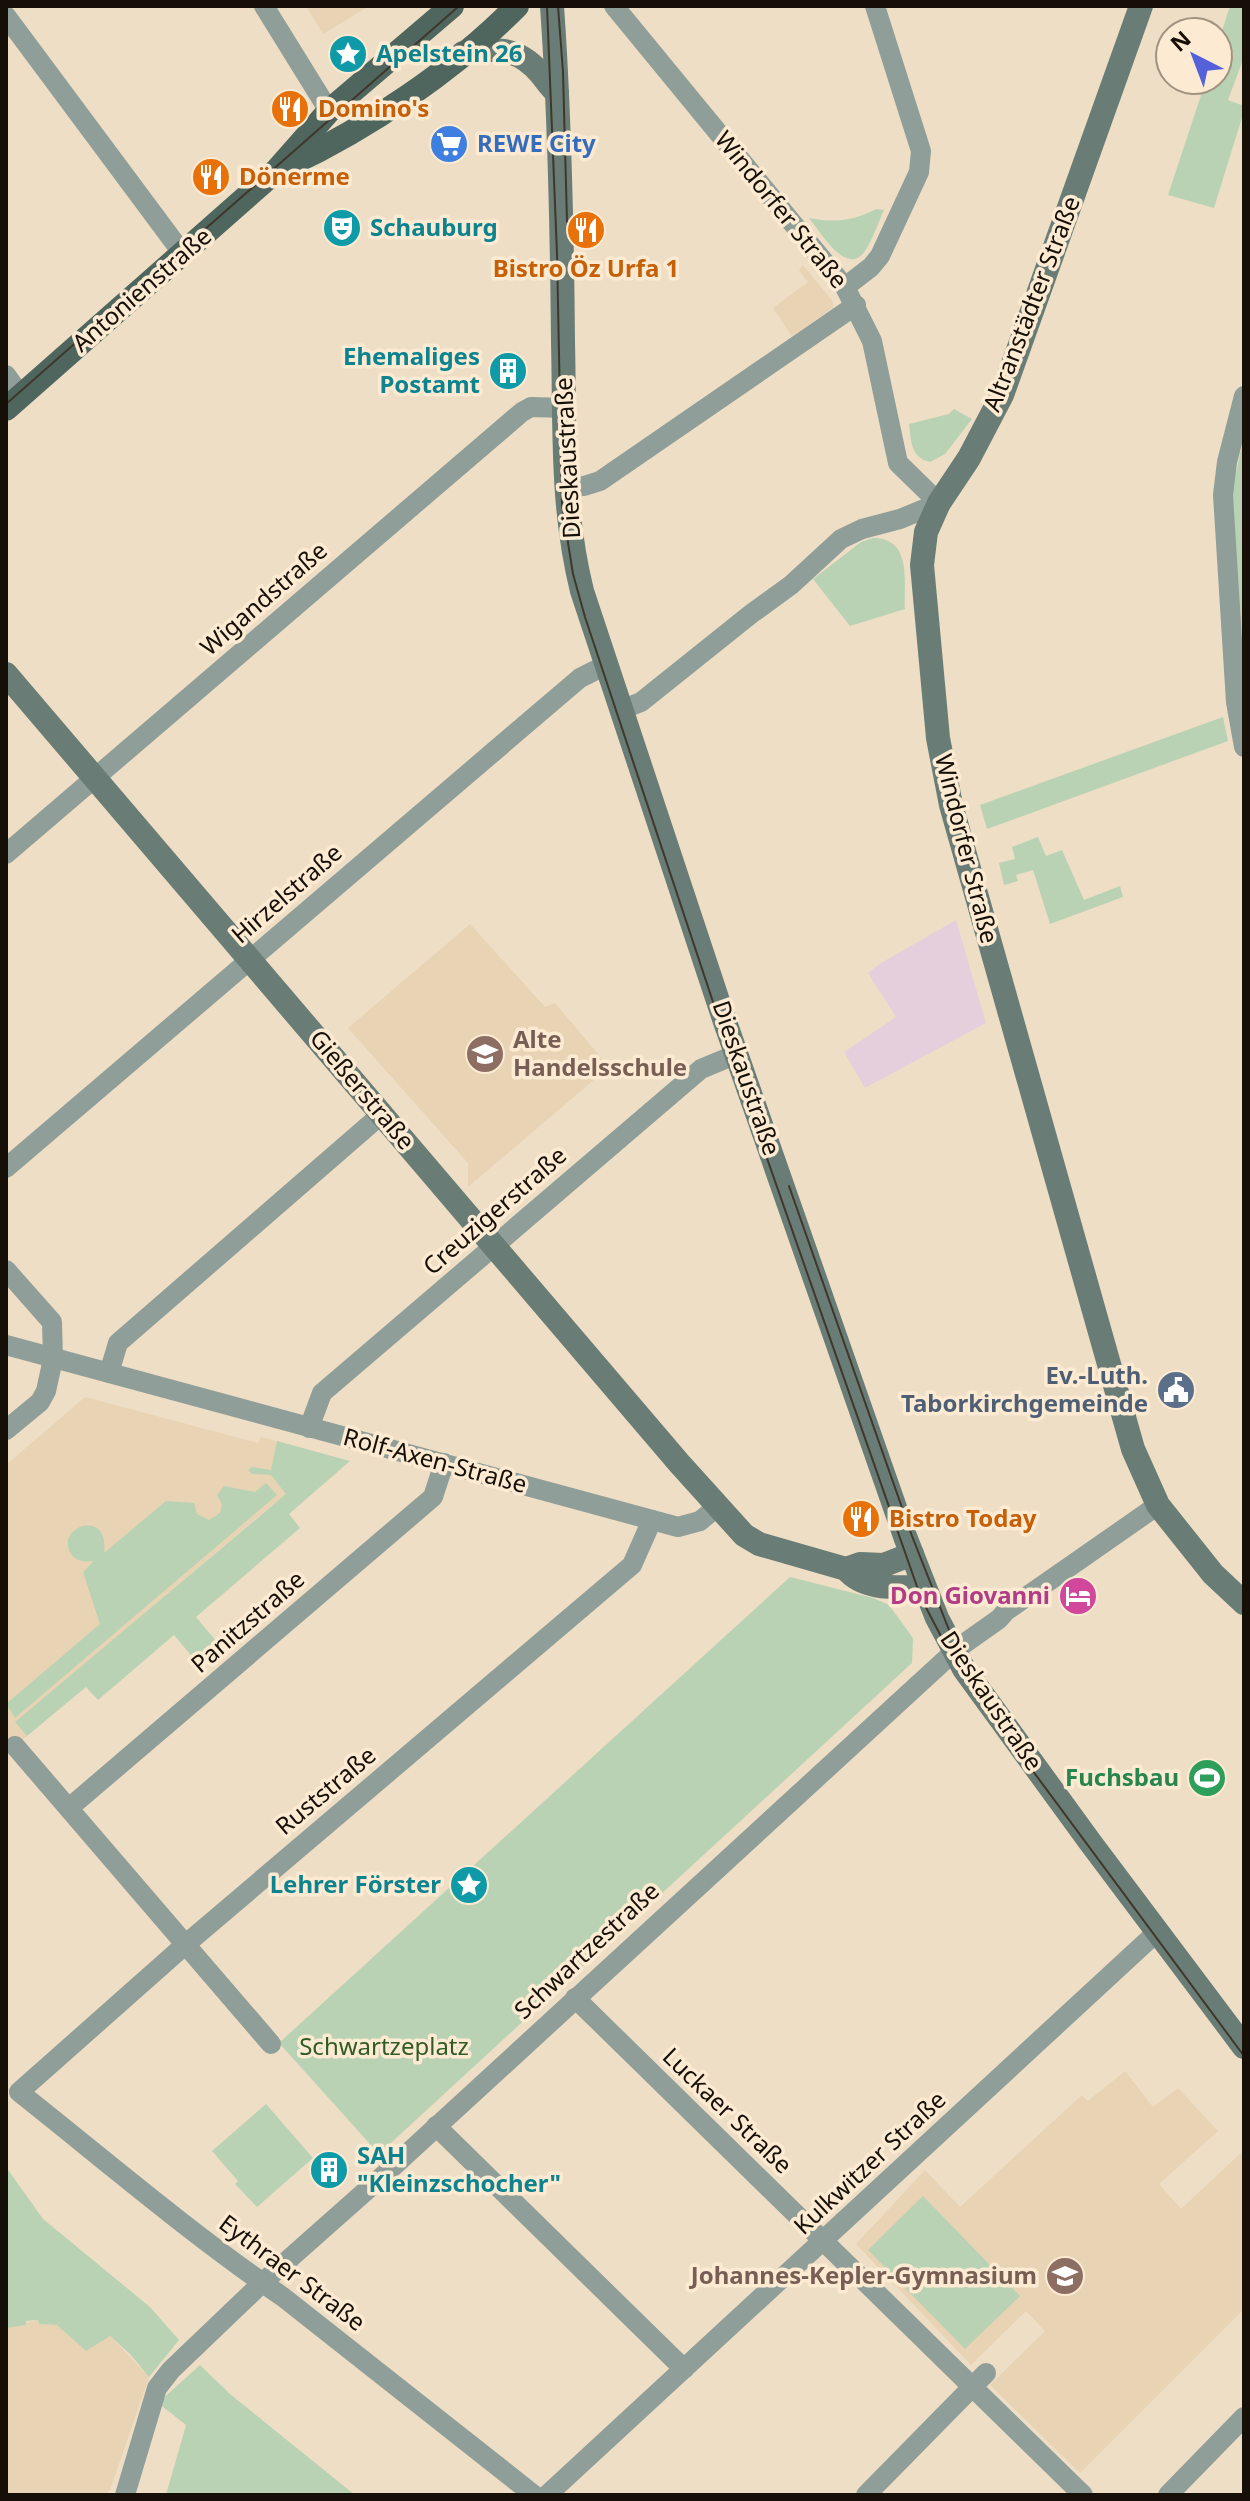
<svg xmlns="http://www.w3.org/2000/svg" width="1250" height="2501" font-family="'Noto Sans',sans-serif">
<rect width="100%" height="100%" fill="#eedec5"/>
<polygon fill="#e5cfdd" points="956,920 986,1023 865,1088 844,1052 896,1017 868,973 881,963"/>
<g fill="#e8d3b4">
<polygon points="306,6 369,6 323,34"/>
<polygon points="803,265 833,302 833,308 792,336 773,308 808,282 799,270"/>
<polygon points="470,924 545,1007 555,1003 609,1067 468,1187 468,1163 348,1028"/>
<polygon points="85,1397 258,1443 261,1437 306,1449 311,1494 284,1518 272,1505 16,1722 27,1736 6,1754 6,1465"/>
<polygon points="1125,2071 1153,2107 1178,2088 1218,2131 1159,2184 1181,2209 1244,2150 1244,2309 1080,2473 990,2385 1045,2331 1026,2311 971,2365 856,2244 925,2170 960,2207 1082,2095 1088,2101"/>
<polygon points="38,2320 39,2324 57,2325 110,2336 149,2377 110,2490 105,2495 6,2495 6,2328"/>
</g>
<g fill="#bad2b4">
<polygon points="1230,6 1244,6 1244,57 1228,100 1244,106 1244,111 1214,208 1168,195 1206,80 1218,80 1218,43"/>
<path d="M876,209L884,210C878,223 873,239 865,251C847,278 820,231 809,218C834,223 853,221 876,209Z"/>
<path d="M954,409L972,419L945,454L930,462C911,458 911,441 909,424L949,414Z"/>
<polygon points="1244,436 1244,663 1232,490"/>
<path d="M873,538C912,538 904,581 905,609L850,626L813,579L861,542Z"/>
<polygon points="1223,717 1228,741 987,829 980,805"/>
<polygon points="1038,837 1046,856 1062,850 1084,900 1120,886 1123,897 1050,924 1033,870 1016,875 1018,881 1004,885 999,863 1015,859 1012,847"/>
<polygon points="277,1441 350,1461 289,1514 300,1528 196,1617 216,1641 194,1659 174,1635 98,1700 86,1687 27,1736 15,1722 286,1494 271,1475 252,1474 248,1470 252,1467 271,1470"/>
<path d="M266,1483L277,1495L15,1718L6,1704L100,1624L83,1572L94,1561C86,1562 77,1562 71,1554C54,1527 110,1507 104,1553L166,1501L194,1503L197,1514L209,1520L220,1513L222,1504L217,1495L224,1486L255,1492Z"/>
<polygon points="790,1577 873,1598 889,1605 913,1638 912,1663 379,2154 279,2043"/>
<polygon points="266,2104 313,2158 257,2207 235,2184 238,2181 212,2151"/>
<polygon points="6,2167 43,2219 150,2307 179,2340 149,2377 130,2354 110,2336 86,2351 57,2325 39,2324 38,2320 26,2321 26,2325 6,2328"/>
<polygon points="923,2196 1020,2296 965,2349 868,2250"/>
<polygon points="200,2365 230,2394 355,2495 166,2495 186,2425 158,2403"/>
</g>
<g fill="none" stroke-linecap="round" stroke-linejoin="round">
<g stroke="#909e99" stroke-width="20">
<polyline points="264,6 329,111"/>
<polyline points="614,6 845,287 872,341 898,463 939,503 900,519 862,529 841,539 791,585 751,614 641,702 621,710"/>
<polyline points="6,16 183,254"/>
<polyline points="845,287 871,267 880,256 919,172 921,151 875,6"/>
<polyline points="6,375 21,396"/>
<polyline points="1244,396 1227,462 1223,495 1236,702 1244,747"/>
<polyline points="565,487 584,486 600,481 856,305"/>
<polyline points="6,854 522,412 531,407 565,408"/>
<polyline points="6,1168 580,678 606,665"/>
<polyline points="6,1270 52,1322 53,1359 46,1391 40,1402 6,1430"/>
<polyline points="6,1345 678,1527 700,1521 717,1507"/>
<polyline points="109,1373 118,1343 383,1113"/>
<polyline points="309,1428 322,1393 701,1069 737,1054"/>
<polyline points="15,1746 271,2044"/>
<polyline points="69,1808 433,1497 444,1463"/>
<polyline points="575,1998 1083,2495"/>
<polyline points="436,2126 684,2369"/>
<polyline points="125,2495 157,2388 171,2370 262,2283 385,2174 958,1648 999,1619 1006,1611 1158,1505"/>
<path d="M534,2495L283,2297C191,2234 106,2161 19,2092L186,1944L632,1565L652,1520"/>
<polyline points="547,2495 1157,1932"/>
<polyline points="866,2495 986,2373"/>
<polyline points="1168,2495 1244,2417"/>
</g>
<g stroke="#697d76" stroke-width="24">
<path d="M552,6C560,118 562,230 563,342C565,428 561,506 582,591L724,1019L906,1539L937,1618L964,1669L1090,1842L1244,2047"/>
<polyline points="1141,6 1002,395 969,458 939,503 926,532 922,565 938,738 951,805 1133,1449 1158,1505 1213,1574 1244,1603"/>
<path d="M463,53C494,48 517,46 540,73C546,80 550,87 557,93"/>
<path d="M6,674L679,1463L744,1535L759,1544L846,1569C864,1591 898,1587 923,1587"/>
<polyline points="846,1569 860,1564 884,1565 912,1554"/>
</g>
<g stroke="#4e665e" stroke-width="24">
<path d="M287,166C368,128 454,70 517,6"/>
<polyline points="6,409 277,170 329,111 452,6"/>
</g>
<g stroke="#3f372c" stroke-width="2">
<polyline points="547,6 557,254 562,505 573,574 585,617 728,1047 921,1598 956,1665 981,1701 1244,2056"/>
<polyline points="558,6 563,72 567,222"/>
<polyline points="6,404 459,6"/>
<polyline points="789,1186 912,1536 949,1630"/>
</g>
</g>
<defs>
<symbol id="sight-disc" viewBox="-11 -11 22 22"><circle r="9.5" fill="#0f9aa8" stroke="#fcebd2"/><path d="M0-6L1.8-2.2L6-1.7L2.9 1.2L3.7 5.4L0 3.3L-3.7 5.4L-2.9 1.2L-6-1.7L-1.8-2.2Z" fill="#fff"/></symbol>
<symbol id="restaurant-disc" viewBox="-11 -11 22 22"><circle r="9.5" fill="#e8710a" stroke="#fcebd2"/><path d="M-5-6h1v4h1v-4h1v4h1v-4h1v5L-1.5 .5V6h-2V.5L-5-1ZM5-6V6H3V1.5H1.5Q1.5-4 5-6Z" fill="#fff"/></symbol>
<symbol id="supermarket-disc" viewBox="-11 -11 22 22"><circle r="9.5" fill="#3f7fe0" stroke="#fcebd2"/><path d="M-6-5.5h2.5l.6 2H6L4.5 2H-2.5L-4.4-4H-6ZM-1.5 3.2a1.3 1.3 0 1 0 .1 0ZM3 3.2a1.3 1.3 0 1 0 .1 0Z" fill="#fff"/></symbol>
<symbol id="theatre-disc" viewBox="-11 -11 22 22"><circle r="9.5" fill="#0f9aa8" stroke="#fcebd2"/><path d="M-5-5.5Q0-4 5-5.5V0Q5 5 0 6Q-5 5-5 0ZM-3.3-2.5H-1v1.5H-3.3ZM1-2.5H3.3v1.5H1ZM-2.8 1Q0 5.5 2.8 1Z" fill="#fff"/></symbol>
<symbol id="building-disc" viewBox="-11 -11 22 22"><circle r="9.5" fill="#0f9aa8" stroke="#fcebd2"/><path d="M-4-6H4V6H1V3H-1V6H-4ZM-2.5-4.3h1.7v1.8h-1.7ZM.8-4.3h1.7v1.8H.8ZM-2.5-1h1.7V.8h-1.7ZM.8-1h1.7V.8H.8Z" fill="#fff"/></symbol>
<symbol id="school-disc" viewBox="-11 -11 22 22"><circle r="9.5" fill="#8d6e63" stroke="#fcebd2"/><path d="M0-5L7-2L0 1L-7-2ZM-4 1L0 2.5L4 1V4Q0 6-4 4Z" fill="#fff"/></symbol>
<symbol id="civic-disc" viewBox="-11 -11 22 22"><circle r="9.5" fill="#5c6f8a" stroke="#fcebd2"/><path d="M-.6-6.5H3V-4.5H.6V-3L4-1V1h2V6H-6V1h2V-1L-.6-3ZM-1.2 2.5V6h2.4V2.5Z" fill="#fff"/></symbol>
<symbol id="hotel-disc" viewBox="-11 -11 22 22"><circle r="9.5" fill="#d1479c" stroke="#fcebd2"/><path d="M-6-4.5h1.5V1H6V5H4.5V3h-9V5H-6ZM-4 0a1.8 1.8 0 1 1 3.6 0ZM.5 0V-2.5h3Q6-2.5 6 0Z" fill="#fff"/></symbol>
<symbol id="stadium-disc" viewBox="-11 -11 22 22"><circle r="9.5" fill="#2e9e5b" stroke="#fcebd2"/><path d="M0-5a6.5 5 0 1 0 0 10a6.5 5 0 1 0 0-10ZM-3.5-1.8h7v3.6h-7Z" fill="#fff"/></symbol>
</defs>
<g fill-rule="evenodd">
<use href="#sight-disc" x="326" y="32" width="44" height="44"/>
<use href="#restaurant-disc" x="268" y="87" width="44" height="44"/>
<use href="#supermarket-disc" x="427" y="122" width="44" height="44"/>
<use href="#restaurant-disc" x="189" y="155" width="44" height="44"/>
<use href="#theatre-disc" x="320" y="206" width="44" height="44"/>
<use href="#restaurant-disc" x="564" y="208" width="44" height="44"/>
<use href="#building-disc" x="486" y="349" width="44" height="44"/>
<use href="#school-disc" x="463" y="1032" width="44" height="44"/>
<use href="#civic-disc" x="1154" y="1368" width="44" height="44"/>
<use href="#restaurant-disc" x="839" y="1497" width="44" height="44"/>
<use href="#hotel-disc" x="1056" y="1574" width="44" height="44"/>
<use href="#stadium-disc" x="1185" y="1756" width="44" height="44"/>
<use href="#sight-disc" x="447" y="1863" width="44" height="44"/>
<use href="#building-disc" x="307" y="2148" width="44" height="44"/>
<use href="#school-disc" x="1043" y="2254" width="44" height="44"/>
</g>
<g text-anchor="middle" stroke-width="7" stroke-linejoin="round" paint-order="stroke">
<g font-size="24" font-weight="bold" fill="#0d838f" stroke="#fcebd2" text-anchor="start">
<text x="376" y="62">Apelstein 26</text>
<text x="370" y="236">Schauburg</text>
<text x="480" y="365" text-anchor="end">Ehemaliges<tspan x="480" dy="28">Postamt</tspan></text>
<text x="441" y="1893" text-anchor="end">Lehrer Förster</text>
<text x="357" y="2164">SAH<tspan x="357" dy="28">"Kleinzschocher"</tspan></text>
</g>
<g font-size="24" font-weight="bold" fill="#c56008" stroke="#fcebd2" text-anchor="start">
<text x="318" y="117">Domino's</text>
<text x="239" y="185">Dönerme</text>
<text x="586" y="277" text-anchor="middle">Bistro Öz Urfa 1</text>
<text x="889" y="1527">Bistro Today</text>
</g>
<g font-size="24" font-weight="bold" fill="#366cbe" stroke="#fcebd2" text-anchor="start">
<text x="477" y="152">REWE City</text>
</g>
<g font-size="24" fill="#150f07" stroke="#fcebd2">
<text transform="translate(781 210) rotate(51)" y="8">Windorfer Straße</text>
<text transform="translate(142 290) rotate(-41)" y="8">Antonienstraße</text>
<text transform="translate(1032 304) rotate(-69)" y="8">Altranstädter Straße</text>
<text transform="translate(568 458) rotate(-93)" y="8">Dieskaustraße</text>
<text transform="translate(264 599) rotate(-41)" y="8">Wigandstraße</text>
<text transform="translate(966 849) rotate(76)" y="8">Windorfer Straße</text>
<text transform="translate(287 894) rotate(-41)" y="8">Hirzelstraße</text>
<text transform="translate(746 1078) rotate(71)" y="8">Dieskaustraße</text>
<text transform="translate(362 1090) rotate(50)" y="8">Gießerstraße</text>
<text transform="translate(495 1211) rotate(-41)" y="8">Creuzigerstraße</text>
<text transform="translate(435 1461) rotate(15)" y="8">Rolf-Axen-Straße</text>
<text transform="translate(248 1622) rotate(-41)" y="8">Panitzstraße</text>
<text transform="translate(991 1701) rotate(56)" y="8">Dieskaustraße</text>
<text transform="translate(326 1791) rotate(-40)" y="8">Ruststraße</text>
<text transform="translate(587 1951) rotate(-43)" y="8">Schwartzestraße</text>
<text transform="translate(727 2111) rotate(44)" y="8">Luckaer Straße</text>
<text transform="translate(870 2163) rotate(-43)" y="8">Kulkwitzer Straße</text>
<text transform="translate(292 2273) rotate(37)" y="8">Eythraer Straße</text>
</g>
<g font-size="24" font-weight="bold" fill="#785e54" stroke="#fcebd2" text-anchor="start">
<text x="513" y="1048">Alte<tspan x="513" dy="28">Handelsschule</tspan></text>
<text x="1037" y="2284" text-anchor="end">Johannes-Kepler-Gymnasium</text>
</g>
<g font-size="24" font-weight="bold" fill="#4e5e75" stroke="#fcebd2" text-anchor="end">
<text x="1148" y="1384">Ev.-Luth.<tspan x="1148" dy="28">Taborkirchgemeinde</tspan></text>
</g>
<g font-size="24" font-weight="bold" fill="#b23c85" stroke="#fcebd2" text-anchor="end">
<text x="1050" y="1604">Don Giovanni</text>
</g>
<g font-size="24" font-weight="bold" fill="#27864d" stroke="#fcebd2" text-anchor="end">
<text x="1179" y="1786">Fuchsbau</text>
</g>
<g font-size="24" fill="#305b24" stroke="#fcebd2">
<text x="384" y="2055">Schwartzeplatz</text>
</g>
</g>
<rect width="1250" height="2501" fill="none" stroke="#150f07" stroke-width="16"/>
<g transform="translate(1194 56) rotate(318)"><circle r="38" fill="#fcebd2" stroke="#a09381" stroke-width="2"/>
<path d="M0-6L14 30L0 20L-14 30Z" fill="#5561d8"/>
<text y="-12" font-size="22" font-weight="bold" text-anchor="middle" fill="#150f07">N</text>
</g>
</svg>
